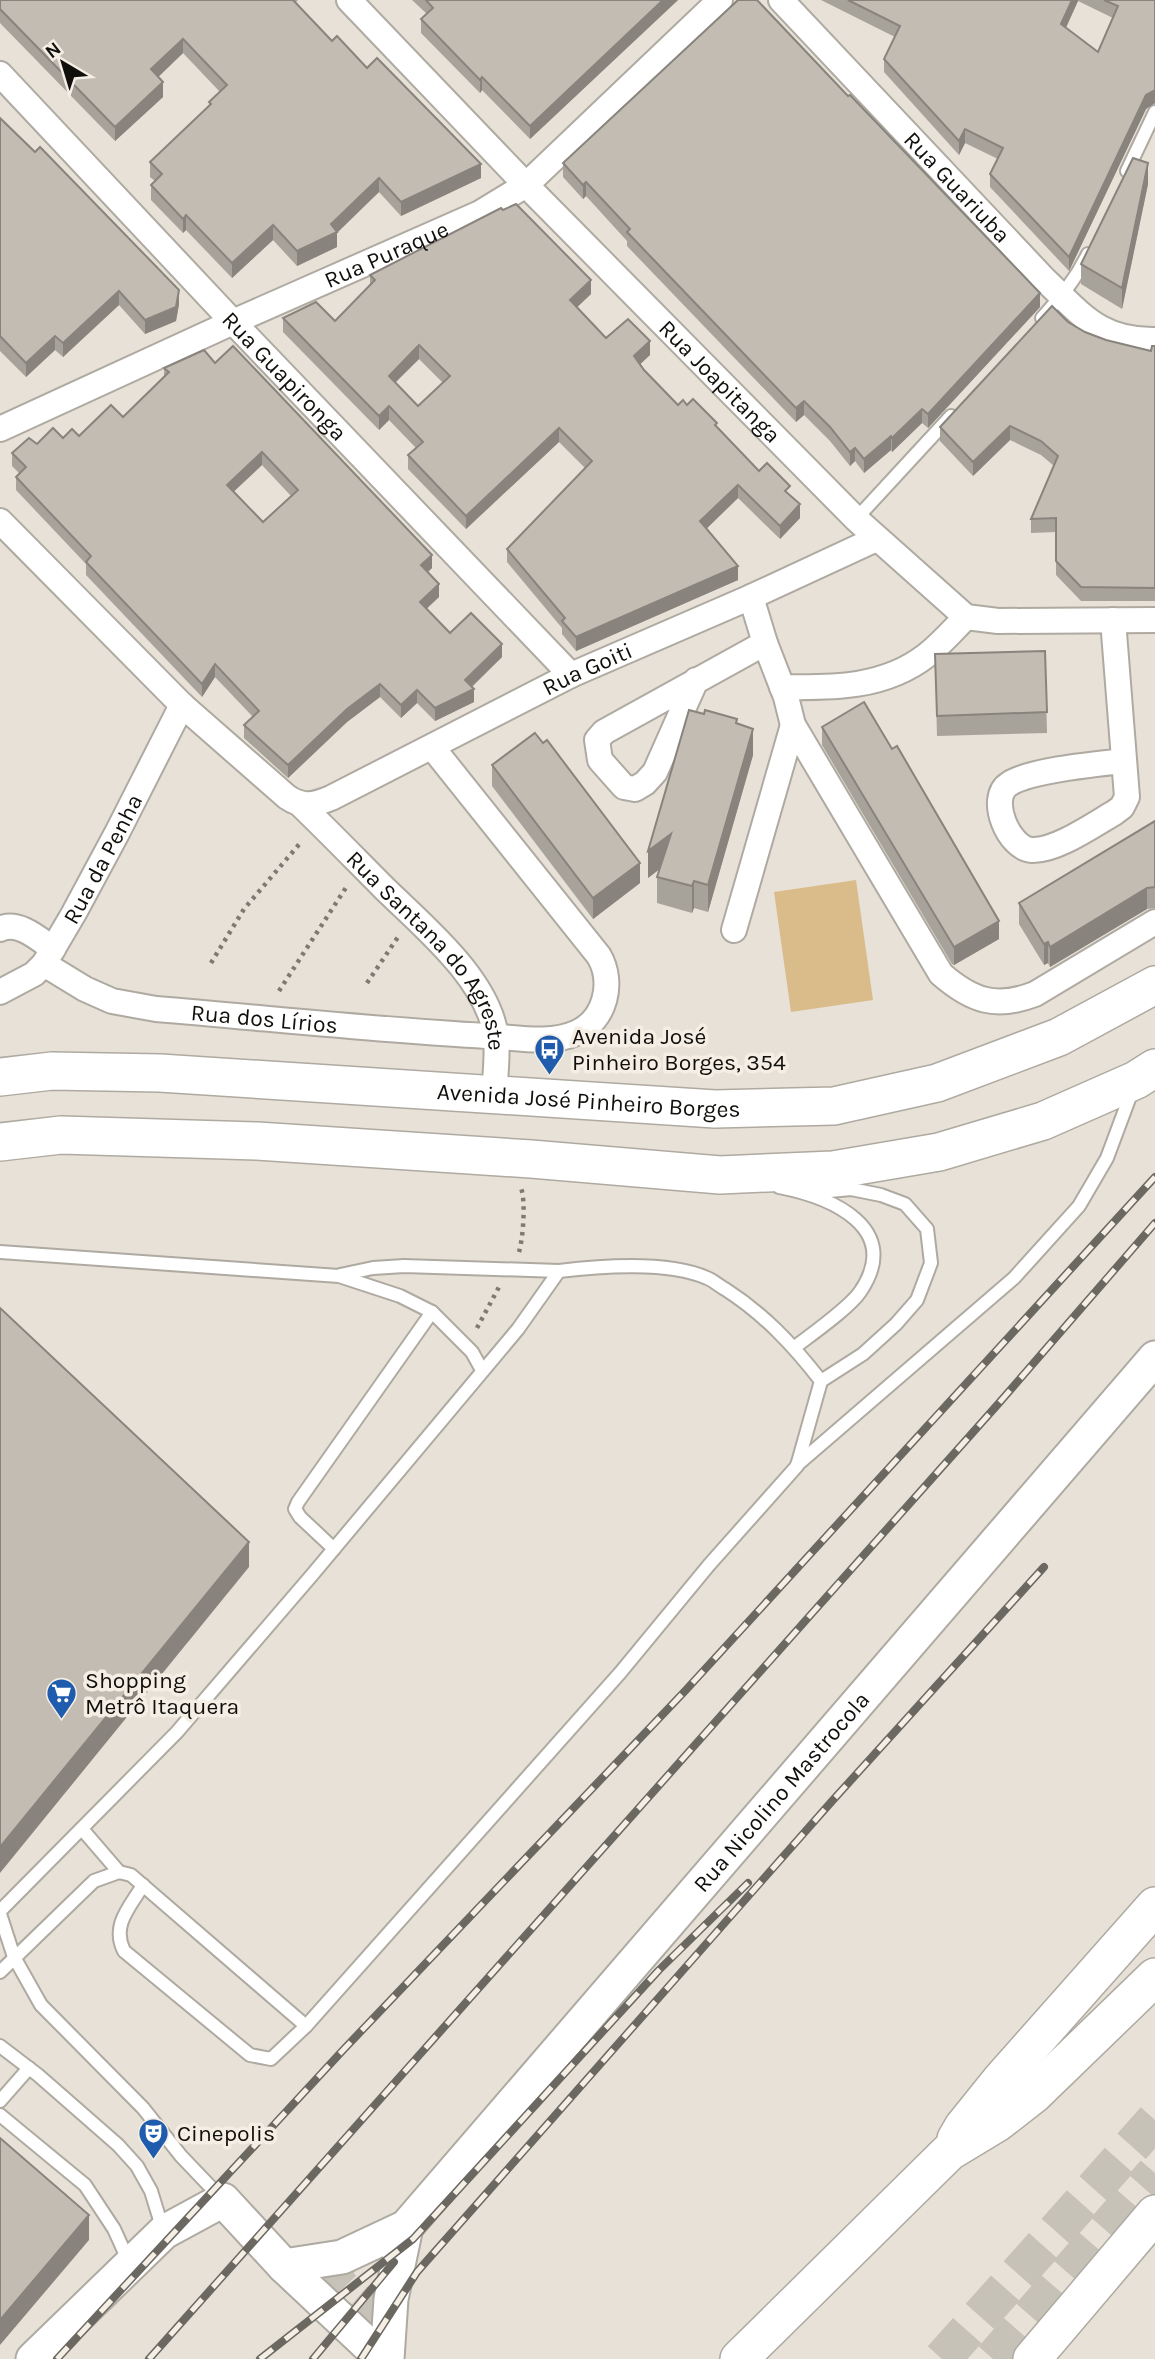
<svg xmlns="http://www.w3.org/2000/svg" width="1155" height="2359" font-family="Karla,sans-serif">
<rect width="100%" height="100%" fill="#e7e1d7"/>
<polygon fill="#d9bc8a" points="856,880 873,1000 791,1012 774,892"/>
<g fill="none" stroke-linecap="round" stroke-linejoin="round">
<path stroke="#c7c2b8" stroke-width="33" stroke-dasharray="33 17" stroke-linecap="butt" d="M342,2257C340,2263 336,2272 338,2279C340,2285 365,2308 372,2309C379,2310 385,2304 391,2299"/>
<g stroke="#c7c2b8" stroke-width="38" stroke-dasharray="38 19" stroke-linecap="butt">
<polyline points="942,2359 1155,2120"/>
<polyline points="993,2359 1155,2173"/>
</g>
<defs>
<g id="lane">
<polyline points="1127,171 1155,112"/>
<path d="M1042,318C1060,298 1076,279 1088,254"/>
<polyline points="856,519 951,416"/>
<path d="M779,1187C831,1197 904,1228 860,1292C849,1308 812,1334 795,1347"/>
<polyline points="808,1193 851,1189 881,1195 905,1204 927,1229 931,1263 917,1300 896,1324 863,1354 821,1381"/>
<polyline points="0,1252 339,1276 400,1296 432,1312 472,1352 482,1370"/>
<polyline points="340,1275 373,1268 404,1266 559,1271"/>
<polyline points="797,1465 1014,1278 1079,1206 1107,1158 1132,1091"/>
<polyline points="334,1549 300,1517 295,1509 298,1502 432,1312"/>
<polyline points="82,1829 119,1872"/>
<path d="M0,1911L177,1732L312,1575L518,1329L559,1271C600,1266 669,1261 707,1278C713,1280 719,1286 725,1289C764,1314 793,1345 821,1381L797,1466L709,1565L620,1673L306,2026L271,2059L250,2055L124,1951C111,1925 130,1907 143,1885"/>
<polyline points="0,1914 14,1957 41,2005 143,2108 181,2156 223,2200"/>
<polyline points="0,1972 94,1881 119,1872 131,1875 306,2026"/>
<polyline points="0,2046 38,2075 118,2145 137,2166 151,2191 163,2230"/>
<polyline points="0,2101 29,2068"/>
<polyline points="0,2115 85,2185 114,2229 129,2262"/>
</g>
<g id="street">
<path id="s1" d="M349,0L526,185L856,519L966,617L998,621L1155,620"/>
<path id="s2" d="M781,0L1045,280C1082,315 1100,341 1155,340"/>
<path id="s3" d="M0,74L233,322L571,675"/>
<path id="s4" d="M0,429L233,322L480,213L526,185L720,0"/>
<path id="s5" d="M0,521L182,705L287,797C303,808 314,805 331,798L571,675L751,597L876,539"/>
<path d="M751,597L765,643L786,697L793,725L941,974C972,1001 996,1009 1035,994L1155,922"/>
<path d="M1113,620L1127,797L1122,807L1114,813C1093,825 1056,851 1032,850C1009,849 987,798 1009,784C1030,770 1097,764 1124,761"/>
<polyline points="696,680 655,772 645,783 635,789 624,787 600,760 597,740 604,732 765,643"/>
<path d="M782,687C833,688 885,688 927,655C941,644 953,630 966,617"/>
<path id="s6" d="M302,806C330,833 357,861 385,889C424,927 489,980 496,1037C498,1056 495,1077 494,1096"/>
<path d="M0,929C18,920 39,939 53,949"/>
<polyline points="734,930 793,725"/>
<path id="s7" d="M44,964L85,989L112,1001L156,1009C266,1018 376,1030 486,1036C514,1037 550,1045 576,1033C606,1020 614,982 599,956L432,747"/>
<path id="s8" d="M0,992L34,974L44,964L74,913L117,833L182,705"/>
</g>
<g id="secondary">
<path id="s9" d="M284,2266L342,2257L406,2227L1155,1358"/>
<polyline points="33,2359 164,2232 223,2200 284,2266 383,2359"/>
<polyline points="387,2359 391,2299 406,2227"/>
</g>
<g id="primary">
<path id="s10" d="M0,1077L52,1071L160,1073L715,1109L834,1106L937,1083L1059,1037L1155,985"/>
<polyline points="0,1142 61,1135 257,1141 531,1159 720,1175 833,1170 939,1152 1043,1121 1136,1080 1155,1068"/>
<polyline points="956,2139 963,2127 1000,2081 1155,1906"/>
<polyline points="739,2359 949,2152 997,2123 1033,2095 1155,1977"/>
<polyline points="1032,2359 1155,2214"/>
</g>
</defs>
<use href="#lane" stroke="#afaaa1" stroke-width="16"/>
<use href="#street" stroke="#afaaa1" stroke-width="28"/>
<use href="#secondary" stroke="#afaaa1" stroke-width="37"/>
<use href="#primary" stroke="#afaaa1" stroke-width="40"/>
<g stroke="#7d7a73" stroke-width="4.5" stroke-dasharray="3.5 5" stroke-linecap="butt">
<polyline points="211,963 244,909 302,841"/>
<polyline points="367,983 398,937"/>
<polyline points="279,991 347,886"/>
<path d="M519,1252C523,1239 526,1201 521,1188"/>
<polyline points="477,1328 499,1287"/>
</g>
<use href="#lane" stroke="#fff" stroke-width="12"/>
<use href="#street" stroke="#fff" stroke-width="24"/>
<use href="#secondary" stroke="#fff" stroke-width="33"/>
<use href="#primary" stroke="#fff" stroke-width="37"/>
<defs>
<g id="rail">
<polyline points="57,2359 345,2048 685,1691 1155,1177"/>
<polyline points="149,2359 999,1403 1155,1223"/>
<polyline points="260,2359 413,2239 659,1970 748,1883"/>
<polyline points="313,2359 394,2262"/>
<polyline points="361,2359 417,2272 833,1800 1044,1567"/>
</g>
</defs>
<use href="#rail" stroke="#6b6862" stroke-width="8"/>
<use href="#rail" stroke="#f4eee5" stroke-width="5" stroke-dasharray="16" stroke-linecap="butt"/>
</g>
<g fill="#a7a29a" fill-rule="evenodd">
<polygon points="0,0 298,0 295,3 332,41 367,68 481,178 401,216 379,192 337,232 337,247 297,266 273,240 232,278 186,230 183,233 151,200 151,185 155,181 150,177 150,162 209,105 209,102 220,92 183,53 158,77 163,97 115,141 0,23"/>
<polygon points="412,0 678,0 530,139 482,90 480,93 421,33 421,19 427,14"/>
<path d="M821,0H1155V103L1146,109L1069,271L990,187V174L998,159L965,143L959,155L884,72V59L895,37ZM1078,1L1113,18L1098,52L1066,28Z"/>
<polygon points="0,118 179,304 176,321 145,334 119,305 63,357 55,350 26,377 0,351"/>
<polygon points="563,163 1040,307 928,428 922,423 892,452 891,450 864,473 855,461 850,466 830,441 804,415 796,422 650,270 627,246 627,241 586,196 583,199 563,177"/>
<polygon points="1148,184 1122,309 1081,284 1081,264"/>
<path d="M370,275L591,294L577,307L606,338L650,355L640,364L644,370L678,405H687L717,428L759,471L790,495L800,518L780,539L738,498L706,529L738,580L576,651L562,634V628L507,562V549L585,468L559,442L466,529L408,469V455L416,448L389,420L379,430L283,332V318L335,321L370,286ZM419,359L443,383L418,406L395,382Z"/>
<polygon points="1068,322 1085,332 1106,340 1151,351 1155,346 1155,601 1081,601 1056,575 1056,532 1031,533 1031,519 1054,466 1041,455 1010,440 973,476 940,441 940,427"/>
<path d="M215,363L432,568L428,572L439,597L426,609L450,633L502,657L472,687L474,702L435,721L417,703L401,718L380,697L347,722L288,778L244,738V725L253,717L215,677L202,697L86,575V564L16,490V477L19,473L12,466V453L37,444L63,438L79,436L123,417L164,376V368ZM262,465L291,496L263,522L234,491Z"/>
<polygon points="1045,651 1047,733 937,736 935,654"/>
<polygon points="737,724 753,755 708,912 694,908 692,913 657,903 657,877 660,869 648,878"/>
<polygon points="822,727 999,939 954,965 952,964 822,745"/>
<polygon points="492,765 640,883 593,919 492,786"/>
<polygon points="1155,821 1155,908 1147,909 1050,967 1048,963 1044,965 1019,924 1019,903"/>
</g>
<g fill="#88847d">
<polygon points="663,0 678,0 530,139 530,126"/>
<polygon points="1072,0 1078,0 1078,1 1061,38 1061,24"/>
<polygon points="183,39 183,53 151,84 151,69"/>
<polygon points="482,77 482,90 480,93 480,80"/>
<polygon points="163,82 163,97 115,141 115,127"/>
<polygon points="1155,90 1155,103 1146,109 1069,271 1069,257 1146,95"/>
<polygon points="965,129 965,143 959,155 959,141"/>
<polygon points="1148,163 1148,184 1122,309 1122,288"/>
<polygon points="481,164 481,178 401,216 401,202"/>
<polygon points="379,178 379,192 337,233 337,247 297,266 297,251 331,224"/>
<polygon points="586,182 586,196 583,199 583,185"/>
<polygon points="186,215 186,230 183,233 183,219"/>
<polygon points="273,225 273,240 232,278 232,263"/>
<polygon points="591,280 591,294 570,314 570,300"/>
<polygon points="179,290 179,304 176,321 145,334 145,320"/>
<polygon points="119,291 119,305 63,357 63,343"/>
<polygon points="1040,293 1040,307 928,428 928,414"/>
<polygon points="55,336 55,350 26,377 26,363"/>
<polygon points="650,341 650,355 634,370 634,356"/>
<polygon points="419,345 419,359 389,389 389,376"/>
<polygon points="804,401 804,415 796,422 796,408"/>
<polygon points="389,406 389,420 379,430 379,416"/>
<polygon points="922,409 922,423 892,452 892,438"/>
<polygon points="1010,426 1010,440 973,476 973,462"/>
<polygon points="559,428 559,442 466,529 466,516"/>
<polygon points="891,436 891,450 864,473 864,459"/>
<polygon points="855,448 855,461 850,466 850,452"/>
<polygon points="262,452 262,465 227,498 227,485"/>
<polygon points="738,485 738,498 700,535 700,521"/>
<polygon points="800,504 800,518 780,539 780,526"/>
<polygon points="432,555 432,568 421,578 421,565"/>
<polygon points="738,566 738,580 576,651 576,637"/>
<polygon points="439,584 439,597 420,615 420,602"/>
<polygon points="502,644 502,657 465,693 465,680"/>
<polygon points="215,664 215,677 202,697 202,684"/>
<polygon points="380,684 380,697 347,722 288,778 288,765 347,709"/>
<polygon points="474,689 474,702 435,721 435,708"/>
<polygon points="417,690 417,703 401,718 401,705"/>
<polygon points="753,729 753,755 708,912 708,885"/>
<polygon points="671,834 671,860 648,878 648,851"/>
<polygon points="640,863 640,883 593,919 593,898"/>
<polygon points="694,881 694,908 692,913 692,886"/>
<polygon points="1147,888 1147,909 1050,967 1050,947"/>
<polygon points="999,921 999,939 954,965 954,947"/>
<polygon points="1048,942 1048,963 1044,965 1044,944"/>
<polygon points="249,1542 249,1567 0,1873 0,1847"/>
<polygon points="89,2215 89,2240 0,2345 0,2320"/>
</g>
<g fill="#c2bcb3" stroke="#88847d" stroke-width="2" fill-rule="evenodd">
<polygon points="0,0 293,0 332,41 337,36 367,68 377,58 481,164 401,202 379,178 331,224 337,232 297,251 273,225 232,263 186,215 183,219 151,185 162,174 150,162 211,104 209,102 227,85 183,39 151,69 163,82 115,127 0,9"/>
<polygon points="426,0 663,0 530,126 482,77 480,80 421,19 433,8"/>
<polygon points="738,0 757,0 848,96 850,95 1040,293 928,414 922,409 892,438 891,436 864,459 855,448 850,452 830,427 804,401 796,408 650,256 627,232 630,229 586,182 583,185 563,163"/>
<polygon points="848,0 1072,0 1061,24 1098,52 1118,6 1104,0 1155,0 1155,90 1146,95 1069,257 990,174 1003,148 965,129 959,141 884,59 900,26"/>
<polygon points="0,118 35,152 40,147 179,290 176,307 145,320 119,291 63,343 55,336 26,363 0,336"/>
<polygon points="1133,158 1148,163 1122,288 1081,264"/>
<path d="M516,204L591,280L570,300L606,338L628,319L650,341L634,356L644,370L678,405L683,400L687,405L693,399L717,423L715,425L759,471L767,463L790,486L785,491L800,504L780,526L738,485L700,521L738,566L576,637L562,621L565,618L507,549L592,461L559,428L466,516L408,455L423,442L389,406L379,416L283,318L316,302L335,321L375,280L370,275L501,208L503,210ZM419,345L450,376L418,406L389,376Z"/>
<polygon points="1052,306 1068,322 1085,332 1106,340 1151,351 1152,346 1155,346 1155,588 1081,587 1056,561 1056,518 1031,519 1058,456 1041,441 1010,426 973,462 940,427"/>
<path d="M233,346L432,555L421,565L439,584L420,602L450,633L471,613L502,644L465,680L474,689L435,708L417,690L401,705L380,684L347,709L288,765L244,725L259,711L215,664L202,684L86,562L91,556L16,477L26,467L12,453L29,438L37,444L53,428L63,438L72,429L79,436L111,405L123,417L169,372L164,368L204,350L215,363ZM262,452L298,490L263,522L227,485Z"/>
<polygon points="1045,651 1047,712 937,716 935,654"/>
<polygon points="864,702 892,749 897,746 999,921 954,947 822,727"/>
<polygon points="689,710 704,714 705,710 737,719 736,723 753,729 708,885 694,881 692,886 657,877 671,834 648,851"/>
<polygon points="535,733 543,743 547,740 640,863 593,898 492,765"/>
<polygon points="1155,821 1155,887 1147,888 1050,947 1048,942 1044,944 1019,903"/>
<polygon points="0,1308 249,1542 0,1847"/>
<polygon points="0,2138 89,2215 0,2320"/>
</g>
<defs>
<symbol id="bus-pin" viewBox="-11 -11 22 30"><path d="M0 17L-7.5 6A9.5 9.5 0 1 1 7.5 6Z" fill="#205cad" stroke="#f4eee5"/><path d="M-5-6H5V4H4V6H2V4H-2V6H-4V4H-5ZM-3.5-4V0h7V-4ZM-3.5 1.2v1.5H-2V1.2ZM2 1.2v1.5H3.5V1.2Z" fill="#fff"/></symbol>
<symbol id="supermarket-pin" viewBox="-11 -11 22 30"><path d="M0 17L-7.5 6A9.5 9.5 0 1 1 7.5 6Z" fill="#205cad" stroke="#f4eee5"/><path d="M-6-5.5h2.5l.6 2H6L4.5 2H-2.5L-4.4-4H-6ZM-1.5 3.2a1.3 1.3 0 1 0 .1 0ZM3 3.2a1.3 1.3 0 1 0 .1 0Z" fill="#fff"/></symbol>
<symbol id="theatre-pin" viewBox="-11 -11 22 30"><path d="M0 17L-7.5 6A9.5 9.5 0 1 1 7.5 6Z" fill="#205cad" stroke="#f4eee5"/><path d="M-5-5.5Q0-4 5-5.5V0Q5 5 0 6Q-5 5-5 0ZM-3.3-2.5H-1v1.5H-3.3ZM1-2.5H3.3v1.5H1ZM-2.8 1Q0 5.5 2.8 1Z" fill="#fff"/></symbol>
</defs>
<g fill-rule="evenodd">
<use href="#bus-pin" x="532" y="1032" width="35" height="47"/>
<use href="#supermarket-pin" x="44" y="1676" width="35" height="47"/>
<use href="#theatre-pin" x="136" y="2116" width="35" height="47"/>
</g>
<g text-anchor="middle" stroke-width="7" stroke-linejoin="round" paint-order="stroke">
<g font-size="23" fill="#100f0b" stroke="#f4eee5">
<text dy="8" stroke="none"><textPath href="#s2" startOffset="257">Rua Guariuba</textPath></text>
<text dy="8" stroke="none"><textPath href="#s4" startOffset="424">Rua Puraque</textPath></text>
<text dy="8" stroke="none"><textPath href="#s3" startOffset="415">Rua Guapironga</textPath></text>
<text dy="8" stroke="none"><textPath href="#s1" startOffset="532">Rua Joapitanga</textPath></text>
<text dy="8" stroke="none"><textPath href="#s5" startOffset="732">Rua Goiti</textPath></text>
<text dy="8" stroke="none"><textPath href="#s8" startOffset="173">Rua da Penha</textPath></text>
<text dy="8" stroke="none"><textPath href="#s6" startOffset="194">Rua Santana do Agreste</textPath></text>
<text dy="8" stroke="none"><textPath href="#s7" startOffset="231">Rua dos Lírios</textPath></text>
<text dy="8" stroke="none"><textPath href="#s10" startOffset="590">Avenida José Pinheiro Borges</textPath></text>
<text dy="8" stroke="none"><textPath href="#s9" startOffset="704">Rua Nicolino Mastrocola</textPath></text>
</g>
<g font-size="23" fill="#100f0b" stroke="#f4eee5" text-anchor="start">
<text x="572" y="1044">Avenida José<tspan x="572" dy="26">Pinheiro Borges, 354</tspan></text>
<text x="85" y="1688">Shopping<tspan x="85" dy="26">Metrô Itaquera</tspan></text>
<text x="177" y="2141">Cinepolis</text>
</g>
</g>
<g transform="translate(63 63) rotate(322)" stroke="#f4eee5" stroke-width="5" paint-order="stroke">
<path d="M0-5L12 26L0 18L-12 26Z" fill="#100f0b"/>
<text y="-10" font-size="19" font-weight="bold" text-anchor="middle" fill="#100f0b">N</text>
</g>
</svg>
